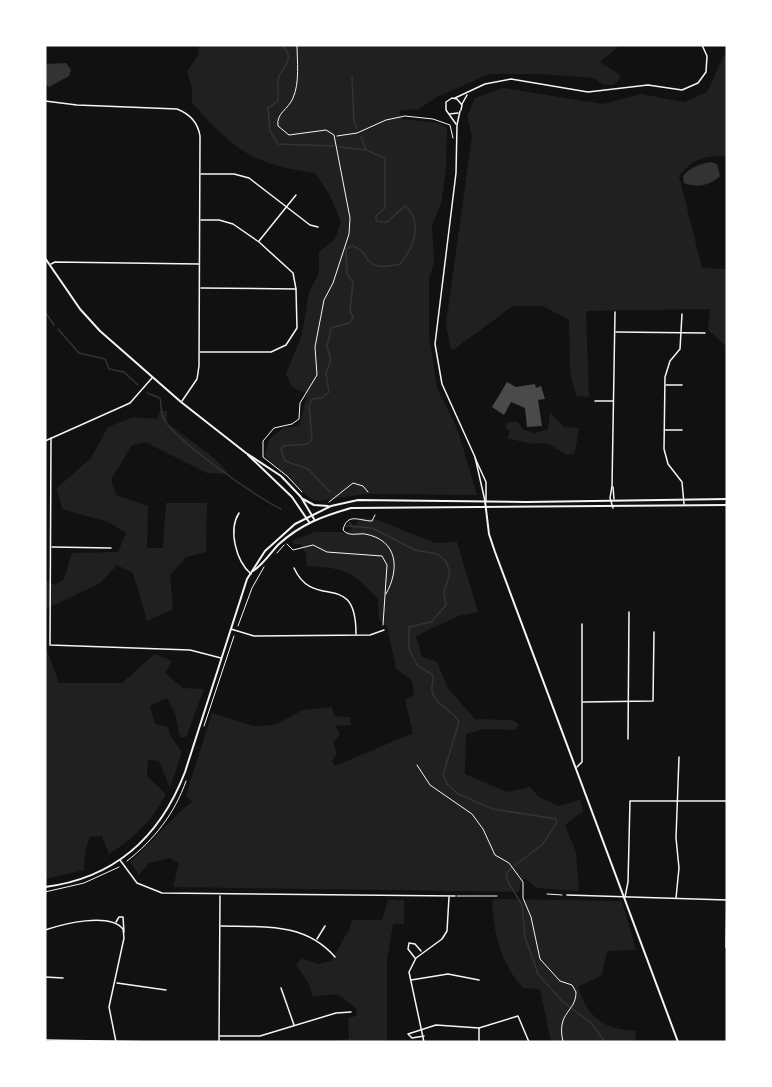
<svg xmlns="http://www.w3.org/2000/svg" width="772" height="1087" font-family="'Noto Serif',serif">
<rect width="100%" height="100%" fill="#111"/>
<g fill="#202020">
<path d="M199,45H620L600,62L619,74L620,78L614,85H604L594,78L541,74H489L435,98L419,109L399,111L402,119L439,123L447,128L446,170L441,204L432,225L434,262L429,279V337L437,387L458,431L477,495L365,494L319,501L311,499L265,456L269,439L283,428L299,426L307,394L292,387L286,374L302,334L309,292L319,273V252L335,239L341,221L329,194L315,173C253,165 233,149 192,103V88L187,71L198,56Z"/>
<path d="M724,55H727V156C705,156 693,158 679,176L702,268L727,269V347L708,330L710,309L586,311L589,397L576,396L570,371L569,320L543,306H513L453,350L450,347L446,324L472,136L467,116L475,98L503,88L603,104L641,94L684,102L707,92Z"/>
<path d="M160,411H167V423C179,433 225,463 228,474L207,473L145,442L131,446L111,480L116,495L148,506L147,548H163L166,503H207L206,552L186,557L170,575L173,609L147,621L133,573L117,565L100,583L46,609V647L59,683H122L155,654L172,661L165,673L183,688L204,689L186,737H180L175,713L167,698L150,706L155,724L168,727L170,735L182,752L170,788L159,761L148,760L147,776L166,794C152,821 134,838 109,854L102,836L90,837L85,851L84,870L45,879V581L55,585L64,579L72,553L118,552L126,533L108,522L62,509L57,488L91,458L108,427L133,417L157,419Z"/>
<polygon points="550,412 564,427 579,428 575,453 568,455 546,443 532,444 507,438 510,431 505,427 508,422 518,422 524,430 535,433 548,429"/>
<path d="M361,518L375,519L435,543L457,542L478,612L458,616L416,636L422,657L437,662L448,688L475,719L512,720L519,724L515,730L484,729L466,734L465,774L507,792L530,787L539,797L559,806L580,800L583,811L565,825L576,852L579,891L537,888L525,878L520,884L519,892L173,887L179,864L170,858L149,863L139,875L130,862C152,843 169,819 192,802L186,795L212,713L253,726L274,725L303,710L332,707L334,716L350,717L351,725L335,726L340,734L333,743L337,754L332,761L335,766L413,733L405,700L414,695L412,681L396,668L387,627L379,619L378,599C352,571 346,568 307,566L306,554L301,544H294L292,541L314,532H348Z"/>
<path d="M495,899L622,901L636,950L607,951L602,975L578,987C589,1018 602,1029 636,1031L635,1042H551L540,989L523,988C500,962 494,934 492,901Z"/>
<path d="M388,900H404V924H393L387,960V1042H326L349,1039L348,1018L356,1016L357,1010C338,994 341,992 313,997L309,984L296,965L302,958L318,964L331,961L350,928L352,920H382Z"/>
</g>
<g fill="#333">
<polygon points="66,63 71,70 69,76 49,87 45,84 45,64"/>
<path d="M711,162L717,164L720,176C709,186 697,188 684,183L683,176C690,167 700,164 711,162Z"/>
</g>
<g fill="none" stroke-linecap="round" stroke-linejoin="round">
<g stroke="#333" stroke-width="1.5">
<path d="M282,45C298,62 279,67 278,81C277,87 279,94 278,101L268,108L270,131L278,144L334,146"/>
<polyline points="352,77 354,122 357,129"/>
<polyline points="361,137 366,150"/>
<polyline points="45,312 54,325"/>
<polyline points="58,329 79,353 105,359 109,369 124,372 138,385"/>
<path d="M147,393L160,398C161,404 161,412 163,417C171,438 259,499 281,509"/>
<path d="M330,492L308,469L285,461L281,449L283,446L307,444L312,440L309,406L312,399L322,398L329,392L326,373L331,360L327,347L331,328L350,323L353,317L350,311L353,282L347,274L346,249L352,246C373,251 359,274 400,264C413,248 424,222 405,206L387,222L376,221V216L385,208V158L366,150L339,147"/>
<polyline points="349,522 353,527"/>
<path d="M346,526L372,528L415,550L437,554L446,561L450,573L444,592L446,605L431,622L409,627V649L417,665L433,675C434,681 430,688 433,694C438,707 453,710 459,722L443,775L447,784L458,794L493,809L556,819L557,822L543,844L514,866"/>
<polyline points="511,868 506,874 508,882 522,905 525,937 538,974 563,1002 591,1023 605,1042"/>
</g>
</g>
<polygon fill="#4a4a4a" points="507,382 516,387 535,384 536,388 541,386 545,399 538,400 542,426 527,427 525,408 511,402 504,415 492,407"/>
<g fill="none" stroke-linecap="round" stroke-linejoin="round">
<g stroke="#f5f5f5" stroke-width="1">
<path d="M297,45C297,61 300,82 293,98C288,110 276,113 278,126L289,135L326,130L334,135L350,218L349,234L333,283L324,300L315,347L317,375L300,403L299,419L292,424L274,428L263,441V457L287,476L302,492"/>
<polyline points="337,136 357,133 386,120 405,116 433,119 450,125 453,138"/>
<polyline points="329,502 353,483 363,486 368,492"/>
<path d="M375,515L372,521C360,521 347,512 343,530C349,537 357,533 365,534C398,540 400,569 386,594"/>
<polyline points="287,544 293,550 313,545 327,552 382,556 387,565 383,625"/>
<polyline points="277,553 284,545"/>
<polyline points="238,626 252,588 264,567"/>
<polyline points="204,726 234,636"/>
<path d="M417,765L430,785L472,814L483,829L495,855L509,863L523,882V898L531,917L540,959L560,981L572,985L576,992C576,1013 556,1011 563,1042"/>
<path d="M127,861C154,840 175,813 186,781"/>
<polyline points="45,892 84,883 119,867"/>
<polyline points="547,894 562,895"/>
</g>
<polyline stroke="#f5f5f5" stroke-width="1" points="457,896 497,896"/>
<g stroke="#f5f5f5" stroke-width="1.5">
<polyline points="455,98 485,84 511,79 588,92 648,85 682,90 698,83 706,72 707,56 702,45"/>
<path d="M45,101L77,105L177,109C190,114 198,123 200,136L199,366L197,379L182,401"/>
<polyline points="462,104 467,95"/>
<polyline points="460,111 457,125 456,173 435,344 442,384 475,457 485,501"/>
<polyline points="449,114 458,113"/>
<polyline points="456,124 446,110 446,102 452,98 457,99 462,105 461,110"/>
<polyline points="201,174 234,174 249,178 310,225 318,227"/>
<polyline points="259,241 296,195"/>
<polyline points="51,264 55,262 199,264"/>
<polyline points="201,288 296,289"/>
<polyline points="682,314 680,349 670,361 665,377 664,449 668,464 682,482 684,504"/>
<polyline points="616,332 705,333"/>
<polyline points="200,352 271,352 286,345 297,328 296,289 293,273 259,242 233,224 219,220 201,220"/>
<polyline points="666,385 682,385"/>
<polyline points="595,401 613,401"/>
<polyline points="665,430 682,430"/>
<polyline points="51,438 50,645 190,650 221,658"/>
<polyline points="45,441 130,403 152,378"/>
<polyline points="475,458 486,482 486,501"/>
<polyline points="613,487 614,499"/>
<polyline points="613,508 610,498 612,486 615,312"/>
<path d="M239,513C228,530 236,561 251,574"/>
<polyline points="52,547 111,548"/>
<path d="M294,568C314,612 356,568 356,634"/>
<polyline points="231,629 254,636 370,635 384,630"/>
<polyline points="583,702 653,701 654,632"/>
<polyline points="628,739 629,612"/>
<polyline points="577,767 582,762 582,624"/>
<polyline points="120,860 137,883 162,893 455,896"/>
<polyline points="727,882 727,888"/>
<polyline points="567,895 727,900"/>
<polyline points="625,897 628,882 630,801 727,801"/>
<polyline points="676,898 679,868 676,838 679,757"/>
<polyline points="116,922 119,917 123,917 124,932"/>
<path d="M221,926C263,927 305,922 335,957"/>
<path d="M45,930C63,924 109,912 123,929L124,938L109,1007L116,1042"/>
<polyline points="317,939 325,926"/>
<polyline points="726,947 727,893"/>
<polyline points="415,958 408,949 409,943 415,944 421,951"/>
<polyline points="45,977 63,978"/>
<polyline points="411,980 448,974 479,980"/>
<polyline points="117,983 166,990"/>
<polyline points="281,988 294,1025"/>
<polyline points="479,1028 479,1042"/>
<polyline points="220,1036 260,1036 336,1013 351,1012"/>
<polyline points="424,1036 412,1038 408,1034 436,1025 479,1028 518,1016 529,1042"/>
<polyline points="45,1040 159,1042"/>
<polyline points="219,1042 220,896"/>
<polyline points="424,1042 409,972 416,958 442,939 447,931 449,897"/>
</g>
<g stroke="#f5f5f5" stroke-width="2">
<polyline points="45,258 80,309 100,331 181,402 246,453 281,476 301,497 314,519"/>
<polyline points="248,455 292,497 309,522"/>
<polyline points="303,499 314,505 328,506"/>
<polyline points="485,501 489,534 495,552 678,1042"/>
<path d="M253,571C264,564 270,553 279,544C301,524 323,516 351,508L727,505"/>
<path d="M45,887C115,878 160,837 185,772L247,579L265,551L295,524L331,506L358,500L526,502L727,499"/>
</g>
</g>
<rect width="772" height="1087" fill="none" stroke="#ffffff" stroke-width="93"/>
</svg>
